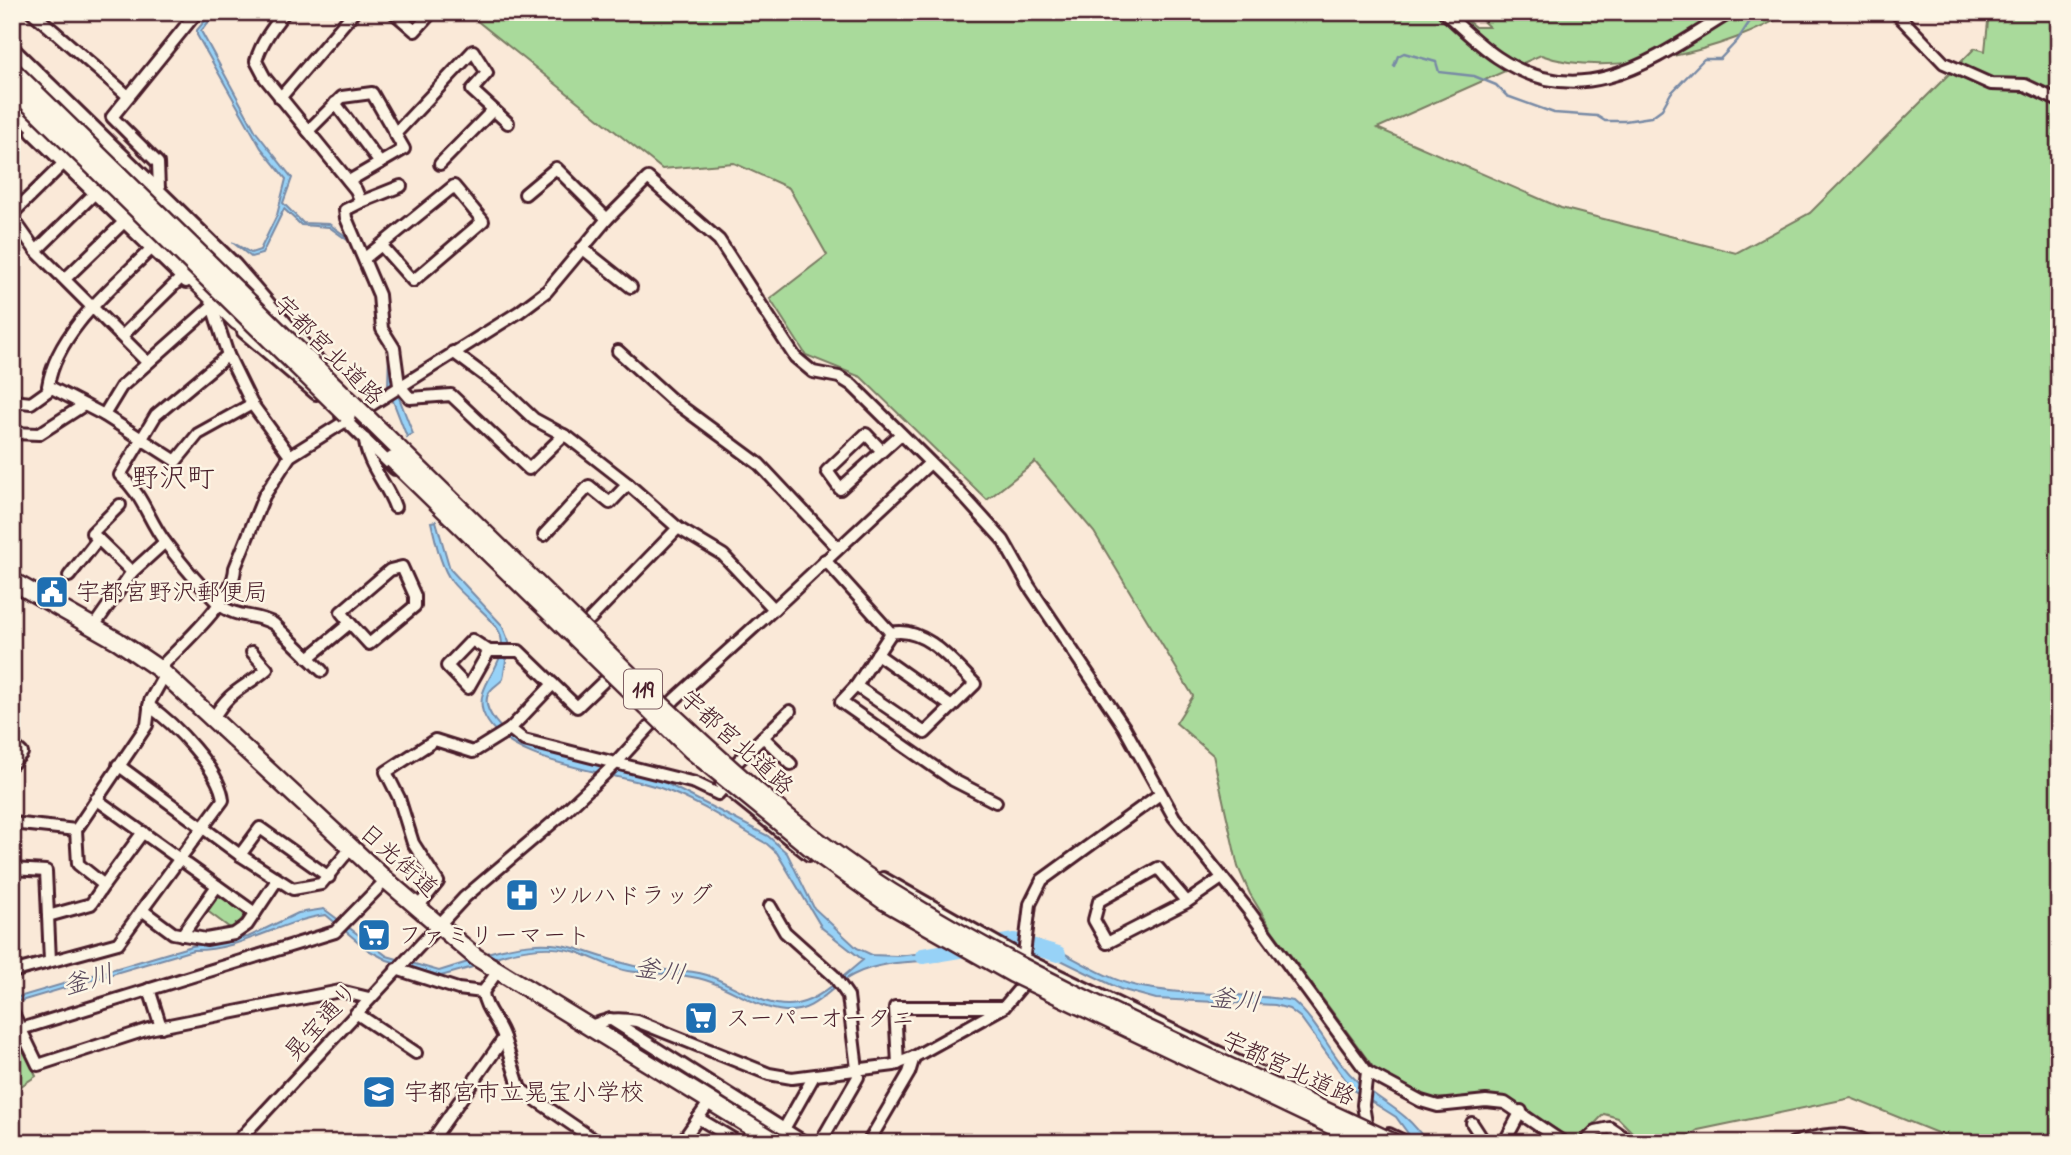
<svg xmlns="http://www.w3.org/2000/svg" width="2071" height="1155" font-family="'Indie Flower','Klee One',sans-serif">
<rect width="100%" height="100%" fill="#fae9d8"/>
<filter id="ink" filterUnits="userSpaceOnUse"><feTurbulence type="fractalNoise" baseFrequency=".0143" numOctaves="2"/><feDisplacementMap in="SourceGraphic" scale="14" xChannelSelector="R" yChannelSelector="G"/><feConvolveMatrix kernelMatrix="1 2 1 2 8 2 1 2 1" color-interpolation-filters="sRGB"/></filter>
<g filter="url(#ink)">
<g fill="#a9da9b" stroke="#7a7c63" stroke-width="2">
<path d="M466,12H1457L1475,27H1489L1473,12H1789C1731,50 1607,80 1541,55L1377,128L1561,208L1736,253L1810,213L1975,48L1985,51L1989,12H2059V1143H1962L1851,1098L1698,1130L1678,1143H1643L1618,1118L1604,1114L1577,1142L1513,1103L1493,1096L1467,1100L1429,1098L1376,1071L1272,930L1250,894L1238,867L1213,755L1176,723L1193,696L1094,532L1035,462L987,500L861,377L806,355L770,299L827,255L789,188L734,163L662,169Z"/>
<polygon points="221,895 243,911 244,916 235,928 230,928 206,910 216,897"/>
<polygon points="23,1044 36,1076 12,1092 12,1049"/>
</g>
<g fill="#97d2f7" stroke="#788aa5" stroke-width="2">
<polygon points="212,12 217,12 201,31 256,132 292,178 283,203 303,223 329,224 351,240 377,296 398,395 413,434 407,437 388,388 389,350 376,323 374,301 357,253 350,242 329,227 301,225 284,209 262,254 251,257 232,242 251,253 260,250 277,215 286,179 261,148 197,35 197,30"/>
<path d="M436,521L450,569L502,625L509,642L503,679C499,684 494,686 491,690C475,708 508,736 521,744L656,778L768,836L787,853L814,908L857,948L872,955L897,956L941,951L942,960C912,962 880,961 853,975C829,987 816,1013 785,1011C759,1009 736,991 711,982C685,972 656,975 628,971C609,968 591,956 573,951C546,944 515,950 489,959L483,954C514,945 546,939 578,949C600,956 621,964 644,968C665,972 687,968 707,975C735,985 766,1010 797,1004C822,999 844,975 863,960L822,928L777,853L767,844C733,825 699,802 663,789C615,771 503,766 483,712C474,685 508,665 501,637C497,619 464,598 452,582C440,565 436,542 431,522Z"/>
<path d="M324,909L387,956L439,971L468,962L473,967L441,976L387,960L368,950L326,915C279,921 241,951 193,950L21,1001L12,999V993L19,997L192,946L248,937L298,913Z"/>
<path d="M1039,941C1072,955 1102,978 1137,986C1188,997 1242,991 1293,1001C1320,1024 1332,1059 1358,1082C1384,1104 1407,1111 1427,1143H1415L1396,1117L1353,1090L1301,1018L1289,1009L1275,1005L1156,999L1120,989L1038,949Z"/>
</g>
<g fill="none" stroke-linecap="round" stroke-linejoin="round">
<polyline stroke="#788aa5" stroke-width="2.5" points="1394,66 1398,56 1404,53 1436,62 1439,72 1474,76 1496,85 1507,96 1554,113 1597,116 1605,121 1625,121 1651,117 1662,109 1671,93 1704,59 1720,59 1737,41 1756,12"/>
<polyline stroke="#97d2f7" stroke-width="16" points="923,956 1014,941 1058,954"/>
<defs>
<g id="minor">
<polyline points="32,12 127,95"/>
<path d="M285,12C273,27 261,43 256,61L265,78L356,190L361,202L345,210L346,218L379,295L382,329L394,348L399,385L410,398L451,395L529,469L564,435"/>
<polyline points="393,12 415,31 432,12"/>
<path d="M1444,12C1461,27 1478,44 1497,57C1584,116 1657,57 1731,12"/>
<polyline points="1895,12 1944,63 1991,84 2025,85 2059,101"/>
<polyline points="12,47 235,264 320,362"/>
<polyline points="280,98 354,12"/>
<polyline points="335,103 380,163"/>
<polyline points="308,131 342,97 372,93 404,149 349,181"/>
<polyline points="32,133 186,282"/>
<polyline points="395,134 473,51 487,73 472,90 508,123"/>
<polyline points="440,164 493,110"/>
<polyline points="159,189 158,163 112,117 197,12"/>
<polyline points="525,194 556,168 607,219"/>
<polyline points="361,202 401,186"/>
<polyline points="12,214 63,164"/>
<polyline points="12,217 36,251 147,362"/>
<polyline points="582,248 631,287"/>
<path d="M151,249C113,287 57,331 48,386L104,415L176,461L198,434L252,404"/>
<polyline points="36,251 94,194"/>
<polyline points="365,258 454,186 483,221 413,281 381,245"/>
<polyline points="65,279 123,223"/>
<polyline points="243,332 316,394"/>
<polyline points="122,336 181,278"/>
<polyline points="618,351 671,399 759,464 838,548"/>
<polyline points="453,352 500,387 534,419 569,438 628,484 678,528 723,555 774,609 930,463"/>
<path d="M228,355L156,415L120,475C144,496 147,518 165,542C181,563 200,586 219,604C236,619 257,613 274,624L322,671"/>
<polyline points="12,401 31,403 52,388"/>
<polyline points="104,415 121,387 212,306 228,355 252,404 290,456"/>
<polyline points="341,416 395,469"/>
<polyline points="12,433 39,434 84,405"/>
<path d="M365,439C366,463 387,484 395,507"/>
<polyline points="882,451 866,434 827,471 840,489 901,434"/>
<polyline points="120,505 92,533 132,572"/>
<polyline points="544,535 589,486 610,503 628,484"/>
<polyline points="825,560 891,633 856,686 841,702 953,780 996,802"/>
<polyline points="69,576 98,539"/>
<polyline points="590,619 678,528"/>
<polyline points="94,626 132,572 165,542"/>
<polyline points="489,651 468,688 447,666 472,640 489,651 519,651 553,684 510,729 524,740 695,783 718,794 724,787"/>
<polyline points="877,654 952,707"/>
<polyline points="308,658 350,623 369,644 415,606 415,596 402,567 390,570 341,612 350,623"/>
<path d="M159,669C180,646 234,600 235,568L264,496L290,456L519,312L547,291L607,219L648,178L719,240L795,357L813,372L839,377L852,385L956,488L1003,540L1029,586L1124,727L1174,817L1249,911L1367,1072L1421,1101L1438,1106L1486,1101L1505,1103L1564,1143"/>
<polyline points="553,684 577,707 603,682"/>
<path d="M856,686L925,733L975,684C954,663 924,625 891,633"/>
<path d="M213,719C230,689 244,689 267,669L252,652"/>
<polyline points="763,737 791,764"/>
<polyline points="12,744 22,753 12,764"/>
<polyline points="118,765 240,855 293,889 321,884 351,848"/>
<polyline points="734,765 790,711"/>
<polyline points="721,784 809,855"/>
<polyline points="96,799 255,913"/>
<polyline points="12,823 76,830"/>
<polyline points="240,855 260,828 329,877"/>
<polyline points="12,869 46,871 48,916 91,904 104,885 78,864 76,830 147,725 150,701 165,674"/>
<polyline points="883,878 1025,959 1270,1077"/>
<polyline points="104,885 143,832"/>
<polyline points="1187,902 1158,868 1099,901 1094,920 1107,943 1187,902 1222,878"/>
<polyline points="770,906 785,932 834,976 848,996 858,1077 820,1143"/>
<polyline points="417,908 438,882 413,843 399,798 386,772 435,740 473,752 510,729"/>
<path d="M142,910L223,800C220,770 174,723 149,706"/>
<polyline points="48,916 50,961"/>
<polyline points="182,935 217,886"/>
<polyline points="396,969 458,989 483,992 497,972"/>
<polyline points="12,972 118,943 142,910 173,933 206,939 234,934 247,925 277,880"/>
<polyline points="149,989 161,1027"/>
<path d="M483,992C484,1009 499,1021 504,1038"/>
<polyline points="12,1011 38,1065 149,1029 340,991 369,998"/>
<polyline points="356,1013 416,1053"/>
<polyline points="610,1019 806,1143"/>
<path d="M590,1027C606,1018 619,1018 637,1021L769,1074L792,1078L894,1065L914,1057L1004,1007L1020,988L1030,904L1042,880L1160,794"/>
<polyline points="21,1029 335,932 386,880"/>
<polyline points="898,1064 895,1007 1001,1007"/>
<polyline points="1367,1072 1363,1105 1368,1135"/>
<polyline points="698,1118 740,1143"/>
<polyline points="1472,1123 1485,1143"/>
<polyline points="784,1129 814,1076"/>
<polyline points="1389,1134 1408,1143"/>
<polyline points="236,1143 465,897 558,818 614,765 675,699 774,609"/>
<polyline points="430,1143 504,1038 520,1089 599,1143"/>
<polyline points="681,1143 710,1101"/>
<polyline points="868,1143 909,1073 914,1057"/>
<polyline points="1504,1143 1521,1111"/>
<polyline points="1584,1143 1596,1131 1610,1128 1632,1143"/>
<path d="M1793,1143C1820,1135 1843,1129 1869,1143"/>
</g>
<g id="highway">
<polyline points="12,56 249,291"/>
<polyline points="12,103 237,321 263,338"/>
<polyline points="12,581 118,641 159,669 386,880 476,957 778,1143"/>
</g>
</defs>
<use href="#minor" stroke="#4a1f2b" stroke-width="16"/>
<use href="#highway" stroke="#4a1f2b" stroke-width="21"/>
<use href="#minor" stroke="#fcf5e5" stroke-width="10"/>
<use href="#highway" stroke="#fcf5e5" stroke-width="16"/>
<defs>
<g id="highway-bridge">
<path d="M12,70L630,675C712,753 795,831 891,892C1049,991 1226,1063 1394,1143"/>
<polyline points="12,87 347,415"/>
<polyline points="393,460 691,750 822,857 884,901 1013,974 1368,1143"/>
</g>
</defs>
<use href="#highway-bridge" stroke="#4a1f2b" stroke-width="21" stroke-linecap="butt"/>
<use href="#highway-bridge" stroke="#fcf5e5" stroke-width="16"/>
</g>
</g>
<defs>
<symbol id="civic-square" viewBox="-11 -11 22 22"><rect x="-9" y="-9" width="18" height="18" rx="4" fill="#1f6fb2" stroke="#fcf5e5"/><path d="M-.6-6.5H3V-4.5H.6V-3L4-1V1h2V6H-6V1h2V-1L-.6-3ZM-1.2 2.5V6h2.4V2.5Z" fill="#fff"/></symbol>
<symbol id="pharmacy-square" viewBox="-11 -11 22 22"><rect x="-9" y="-9" width="18" height="18" rx="4" fill="#1f6fb2" stroke="#fcf5e5"/><path d="M-2-6h4v4h4v4h-4v4h-4v-4h-4v-4h4Z" fill="#fff"/></symbol>
<symbol id="supermarket-square" viewBox="-11 -11 22 22"><rect x="-9" y="-9" width="18" height="18" rx="4" fill="#1f6fb2" stroke="#fcf5e5"/><path d="M-6-5.5h2.5l.6 2H6L4.5 2H-2.5L-4.4-4H-6ZM-1.5 3.2a1.3 1.3 0 1 0 .1 0ZM3 3.2a1.3 1.3 0 1 0 .1 0Z" fill="#fff"/></symbol>
<symbol id="school-square" viewBox="-11 -11 22 22"><rect x="-9" y="-9" width="18" height="18" rx="4" fill="#1f6fb2" stroke="#fcf5e5"/><path d="M0-5L7-2L0 1L-7-2ZM-4 1L0 2.5L4 1V4Q0 6-4 4Z" fill="#fff"/></symbol>
</defs>
<g fill-rule="evenodd">
<use href="#civic-square" x="33" y="573" width="38" height="38"/>
<use href="#pharmacy-square" x="503" y="876" width="38" height="38"/>
<use href="#supermarket-square" x="355" y="916" width="38" height="38"/>
<use href="#supermarket-square" x="682" y="999" width="38" height="38"/>
<use href="#school-square" x="360" y="1073" width="38" height="38"/>
</g>
<g text-anchor="middle" stroke-width="5" stroke-linejoin="round" paint-order="stroke">
<rect fill="#fcf5e5" stroke="#7f5f63" stroke-width="2" x="624" y="669.5" width="38" height="39" rx="5"/>
<g font-size="23" font-weight="bold" fill="#4a1f2b">
<text x="643" y="697">119</text>
</g>
<g font-size="24" fill="#4a1f2b" stroke="#fcf5e5">
<text transform="translate(329 350) rotate(45)" y="8">宇都宮北道路</text>
<text transform="translate(737 742) rotate(42)" y="8">宇都宮北道路</text>
<text transform="translate(399 860) rotate(42)" y="8">日光街道</text>
<text transform="translate(321 1021) rotate(-48)" y="8">晃宝通り</text>
<text transform="translate(1289 1068) rotate(25)" y="8">宇都宮北道路</text>
</g>
<g font-size="24" fill="#4a1f2b" stroke="#fcf5e5" text-anchor="start">
<text x="76" y="600">宇都宮野沢郵便局</text>
<text x="546" y="903">ツルハドラッグ</text>
<text x="398" y="943">ファミリーマート</text>
<text x="726" y="1026">スーパーオータニ</text>
<text x="404" y="1100">宇都宮市立晃宝小学校</text>
</g>
<g font-size="26" font-style="italic" fill="#5d4c5e" stroke="#fcf5e5">
<text transform="translate(660 970) rotate(9)" y="9">釜川</text>
<text transform="translate(88 979) rotate(-16)" y="9">釜川</text>
<text transform="translate(1235 999) rotate(6)" y="9">釜川</text>
</g>
<g font-size="28" fill="#4a1f2b" stroke="#fcf5e5">
<text x="173" y="487">野沢町</text>
</g>
</g>
<rect width="2071" height="1155" fill="none" stroke="#fcf5e5" stroke-width="42"/>
<rect x="21" y="21" width="2029" height="1113" fill="none" stroke="#4a1f2b" stroke-width="2.5" filter="url(#ink)"/>
</svg>
